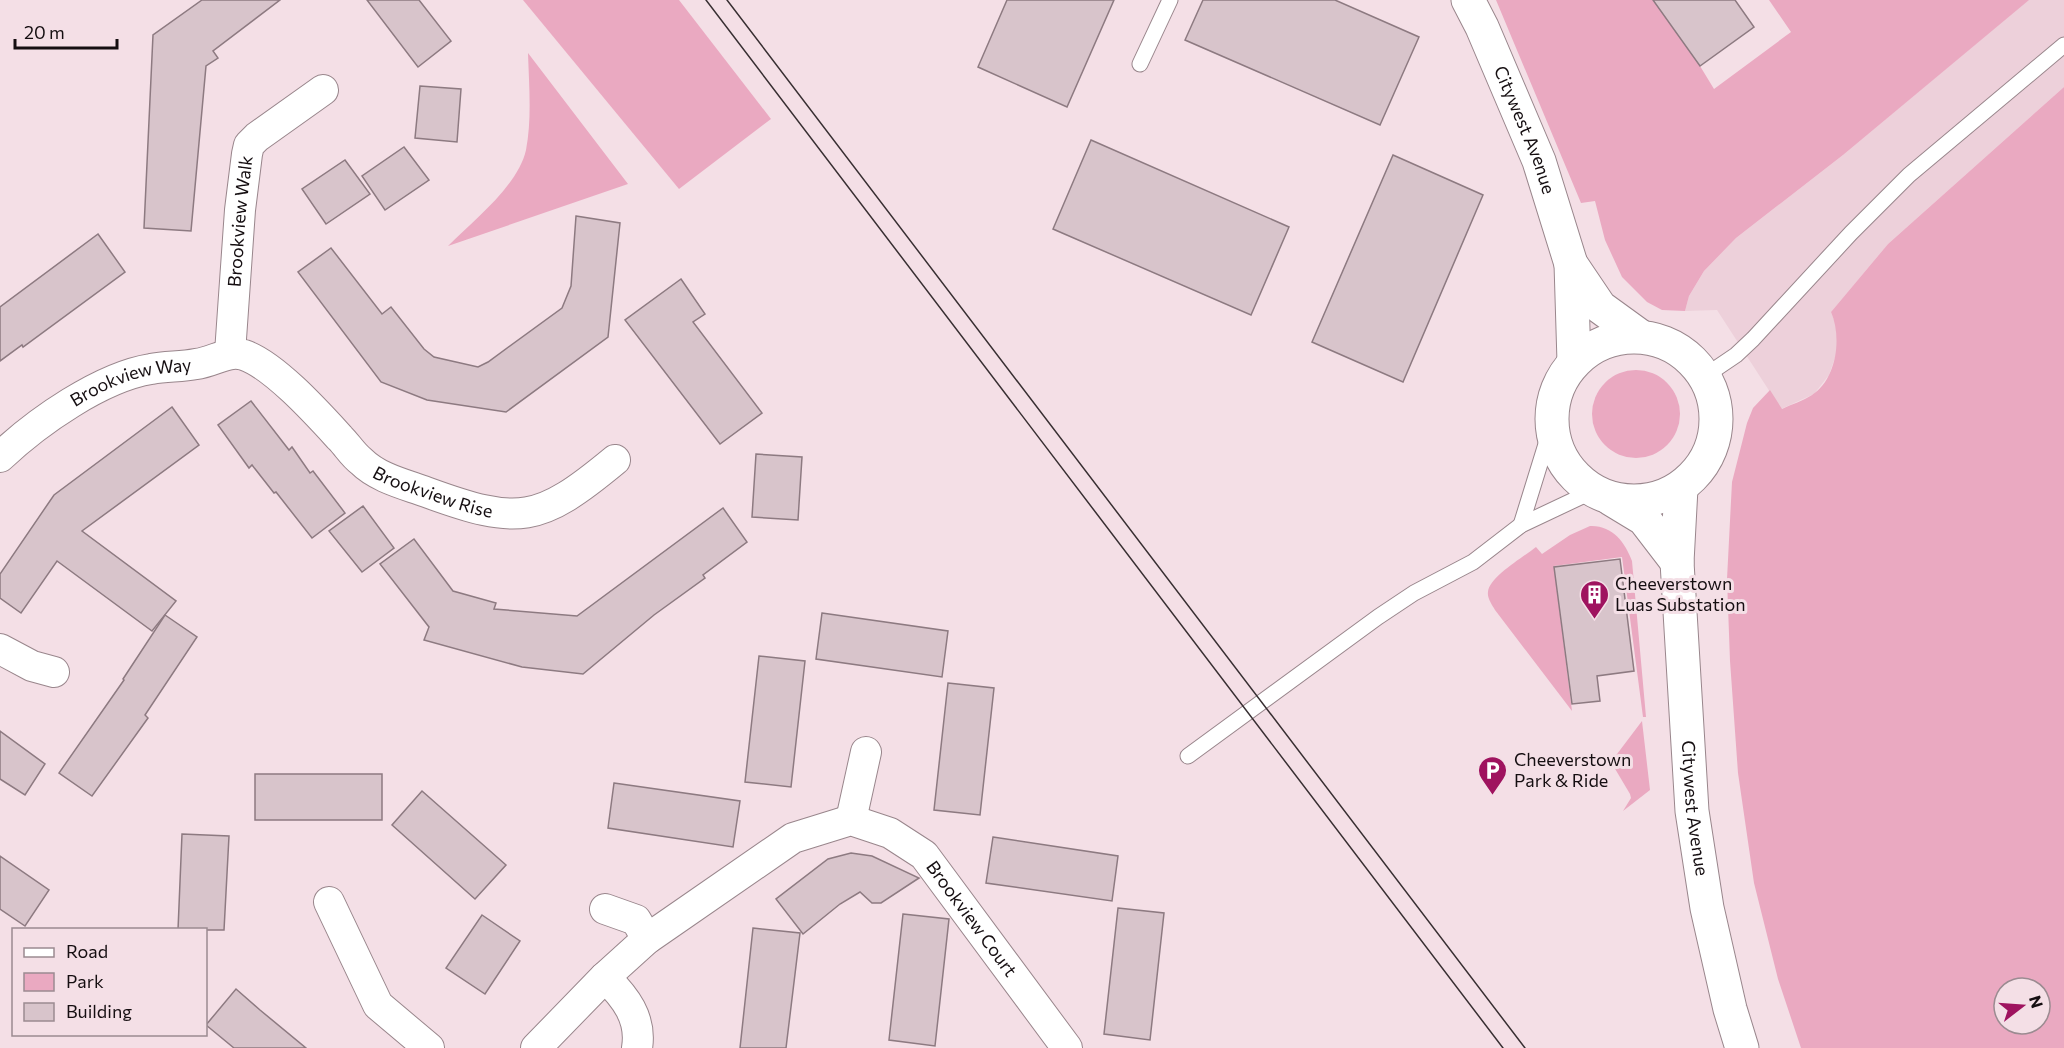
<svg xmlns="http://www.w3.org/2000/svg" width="2064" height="1048" font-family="Commissioner,sans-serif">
<rect width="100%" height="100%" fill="#f4dfe6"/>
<polygon fill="#edd0da" points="2028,0 2064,0 2064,87 1888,244 1831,312 1836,325 1838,349 1829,375 1814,394 1781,409 1717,310 1685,311 1689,296 1704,271 1736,238 1843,155"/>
<g fill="#eaa9c1" fill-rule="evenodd">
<polygon points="523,0 679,0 771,119 679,189"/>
<polygon points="1496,0 1653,0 1700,66 1714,89 1791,32 1769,0 2029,0 1843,155 1736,238 1704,271 1689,296 1685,311 1662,310 1647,302 1622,277 1605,240 1595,201 1581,203"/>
<path d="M528,53L628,184L448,246C473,221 518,186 526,150C532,119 529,85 528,53Z"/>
<path d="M2064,87V1048H1801L1778,979L1754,883L1738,773L1730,661L1727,579L1732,482L1747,423L1753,408L1770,390L1782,409C1792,404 1803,401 1812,395C1837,379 1842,337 1831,312L1888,244ZM2004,988H2040V1024H2004Z"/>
<circle cx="1636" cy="414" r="44"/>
<path d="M1590,526C1612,525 1625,542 1632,561L1646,717H1643L1622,557L1554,566L1572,711L1495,610C1492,605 1487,598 1488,592C1489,577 1525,556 1536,547L1542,554L1570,535Z"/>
<polygon points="1642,721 1650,790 1623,811 1631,798 1630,794 1611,762"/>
</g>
<g fill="#d8c4cb" stroke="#8d7a81" stroke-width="1.5">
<polygon points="202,0 280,0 213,51 218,58 206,66 191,231 144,228 153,35"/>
<polygon points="367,0 419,0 451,41 418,67"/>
<polygon points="1007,0 1114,0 1067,107 978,67"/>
<polygon points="1203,0 1335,0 1419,37 1380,125 1185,40"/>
<polygon points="1653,0 1735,0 1754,27 1700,66"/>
<polygon points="420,86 461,89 457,142 415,138"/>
<polygon points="1091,140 1289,227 1251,315 1053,229"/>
<polygon points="404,147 429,180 385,210 362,176"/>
<polygon points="1393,155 1483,195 1403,382 1312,342"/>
<polygon points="345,160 370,194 326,224 302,189"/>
<polygon points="576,216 620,223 608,337 506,412 427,400 381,382 298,272 331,248 382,314 391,307 424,349 434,357 478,367 488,362 562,308 571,286"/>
<polygon points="98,234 125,272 23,347 22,345 0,361 0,307"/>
<polygon points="681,279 705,314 693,322 762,413 720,444 625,320"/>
<polygon points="251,401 289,450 292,447 310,473 313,471 345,513 312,538 276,492 274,493 252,465 249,468 218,425"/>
<polygon points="172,407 199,445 82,531 176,601 152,631 57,561 21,613 0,598 0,574 54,495"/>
<polygon points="756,454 802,457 798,520 752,517"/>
<polygon points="363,506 394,548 362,572 329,531"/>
<polygon points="723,508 747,542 703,575 705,578 654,615 583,674 522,667 424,640 429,627 380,564 414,539 453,591 496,603 494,609 577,616"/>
<polygon points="1620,559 1634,671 1597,676 1600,701 1572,704 1554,567"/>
<polygon points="822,613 948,631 942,677 816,659"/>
<polygon points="165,615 197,637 145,715 148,718 92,796 59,773 124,680 123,679"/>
<polygon points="759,656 805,661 791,787 745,782"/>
<polygon points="948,683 994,688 980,815 934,810"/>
<polygon points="0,731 45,764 25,795 0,779"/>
<rect x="255" y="774" width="127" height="46"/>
<polygon points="614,783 740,801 733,847 608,828"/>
<polygon points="422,791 506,865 475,899 392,825"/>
<polygon points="182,834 229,836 224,930 178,930"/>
<polygon points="993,837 1118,856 1112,901 986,883"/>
<polygon points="851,853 872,856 919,878 881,903 872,903 860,892 840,904 803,934 776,899 828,859"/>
<polygon points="0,856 49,890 25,926 0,909"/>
<polygon points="1118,908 1164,913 1150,1040 1104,1034"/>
<polygon points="903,914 949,919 935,1046 889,1040"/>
<polygon points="482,915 520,941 485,994 446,968"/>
<polygon points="753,928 800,933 786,1048 740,1048"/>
<polygon points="236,989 260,1010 306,1048 234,1048 206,1025"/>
</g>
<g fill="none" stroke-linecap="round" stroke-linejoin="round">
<defs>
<g id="service">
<polyline points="1140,64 1170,0"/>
<polyline points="1705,376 1736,355 1753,339 1851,233 1909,175 2064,45"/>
<polyline points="1521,525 1551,428"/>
<polyline points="1188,756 1378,617 1414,593 1473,562 1521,525 1593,491"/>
</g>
<g id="minor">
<path id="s1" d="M230,353L240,210L247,154L249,145L257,137L323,90"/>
<path id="s2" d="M0,457C37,422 101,377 151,369C166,366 181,367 196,364C214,362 227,350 244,355C274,365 318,414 340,438C347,445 353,455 361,461C378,478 404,484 426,492C519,526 539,523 615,460"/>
<polyline points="0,649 32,666 54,672"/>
<polyline points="851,820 866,752"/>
<polyline points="329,902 378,1005 429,1048"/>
<polyline points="605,909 636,920 647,939"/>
<path d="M605,977C625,997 642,1018 637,1048"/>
<path id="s3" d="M536,1048L605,977L647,939L793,838L851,820L890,833L924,855L1067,1048"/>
</g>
<g id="secondary">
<path id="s4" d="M1468,0L1482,27L1539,161L1571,264L1600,307L1640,336"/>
<polyline points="1571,264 1574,362"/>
<circle cx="1634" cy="419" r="82"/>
<path id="s5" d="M1681,488L1677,562L1692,811L1707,908L1730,1009L1742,1048"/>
<polyline points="1611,499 1644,519 1677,562"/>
</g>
</defs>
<use href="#service" stroke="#99868c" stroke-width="17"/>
<use href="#minor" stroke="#99868c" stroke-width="32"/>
<use href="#secondary" stroke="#99868c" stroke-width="35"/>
<use href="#service" stroke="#fff" stroke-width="15"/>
<use href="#minor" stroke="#fff" stroke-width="30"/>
<use href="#secondary" stroke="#fff" stroke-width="33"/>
<g stroke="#382f32" stroke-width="1.5">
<polyline points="706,0 1503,1048"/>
<polyline points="727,0 1525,1048"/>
</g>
</g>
<defs>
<symbol id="building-pin" viewBox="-11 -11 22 30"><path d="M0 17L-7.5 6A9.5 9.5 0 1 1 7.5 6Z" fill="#9f135f" stroke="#f4dfe6"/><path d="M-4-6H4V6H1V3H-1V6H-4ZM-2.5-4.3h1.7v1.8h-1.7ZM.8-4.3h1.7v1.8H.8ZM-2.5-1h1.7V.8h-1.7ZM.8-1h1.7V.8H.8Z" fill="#fff"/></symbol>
<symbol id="parking-pin" viewBox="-11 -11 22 30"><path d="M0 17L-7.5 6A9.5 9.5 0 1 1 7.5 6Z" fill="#9f135f" stroke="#f4dfe6"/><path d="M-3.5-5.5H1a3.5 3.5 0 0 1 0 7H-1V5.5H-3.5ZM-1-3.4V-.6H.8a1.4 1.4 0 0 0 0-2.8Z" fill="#fff"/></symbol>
</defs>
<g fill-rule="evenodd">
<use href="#building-pin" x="1578" y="578" width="33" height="45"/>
<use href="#parking-pin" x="1476" y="754" width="33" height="45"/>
</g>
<g text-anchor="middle" stroke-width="6" stroke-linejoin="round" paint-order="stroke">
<g font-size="18" fill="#150e11" stroke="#f4dfe6">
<text dy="6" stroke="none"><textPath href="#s4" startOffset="142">Citywest Avenue</textPath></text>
<text dy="6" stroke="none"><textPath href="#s1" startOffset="132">Brookview Walk</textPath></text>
<text dy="6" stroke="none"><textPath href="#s2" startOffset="154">Brookview Way</textPath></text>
<text dy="6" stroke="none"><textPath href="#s2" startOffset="510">Brookview Rise</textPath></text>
<text dy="6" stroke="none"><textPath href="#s5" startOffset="321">Citywest Avenue</textPath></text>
<text dy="6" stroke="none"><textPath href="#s3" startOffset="555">Brookview Court</textPath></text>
</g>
<g font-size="18" fill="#150e11" stroke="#f4dfe6" text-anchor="start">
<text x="1615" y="590">Cheeverstown<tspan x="1615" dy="21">Luas Substation</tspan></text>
<text x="1514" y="766">Cheeverstown<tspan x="1514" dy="21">Park &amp; Ride</tspan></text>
</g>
</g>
<rect x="12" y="928" width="195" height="108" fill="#f4dfe6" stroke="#9b8b91" stroke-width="1.5"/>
<rect x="24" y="948" width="30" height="9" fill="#ffffff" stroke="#9b8b91" stroke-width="1.5"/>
<text x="66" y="958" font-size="18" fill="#150e11">Road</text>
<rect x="24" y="973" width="30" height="18" fill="#eaa9c1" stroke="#9b8b91" stroke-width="1.5"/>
<text x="66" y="988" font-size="18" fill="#150e11">Park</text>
<rect x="24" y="1003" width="30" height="18" fill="#d8c4cb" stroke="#9b8b91" stroke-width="1.5"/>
<text x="66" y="1018" font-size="18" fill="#150e11">Building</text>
<g transform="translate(2022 1006) rotate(73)"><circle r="28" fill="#f4dfe6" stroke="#9b8b91" stroke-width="1.5"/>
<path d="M0-4.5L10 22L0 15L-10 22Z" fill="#9f135f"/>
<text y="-9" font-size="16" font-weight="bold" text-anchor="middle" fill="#150e11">N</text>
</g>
<path d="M15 39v9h102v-9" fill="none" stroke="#150e11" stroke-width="3"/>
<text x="24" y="39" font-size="18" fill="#150e11" stroke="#f4dfe6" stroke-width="4.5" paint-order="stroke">20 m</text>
</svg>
